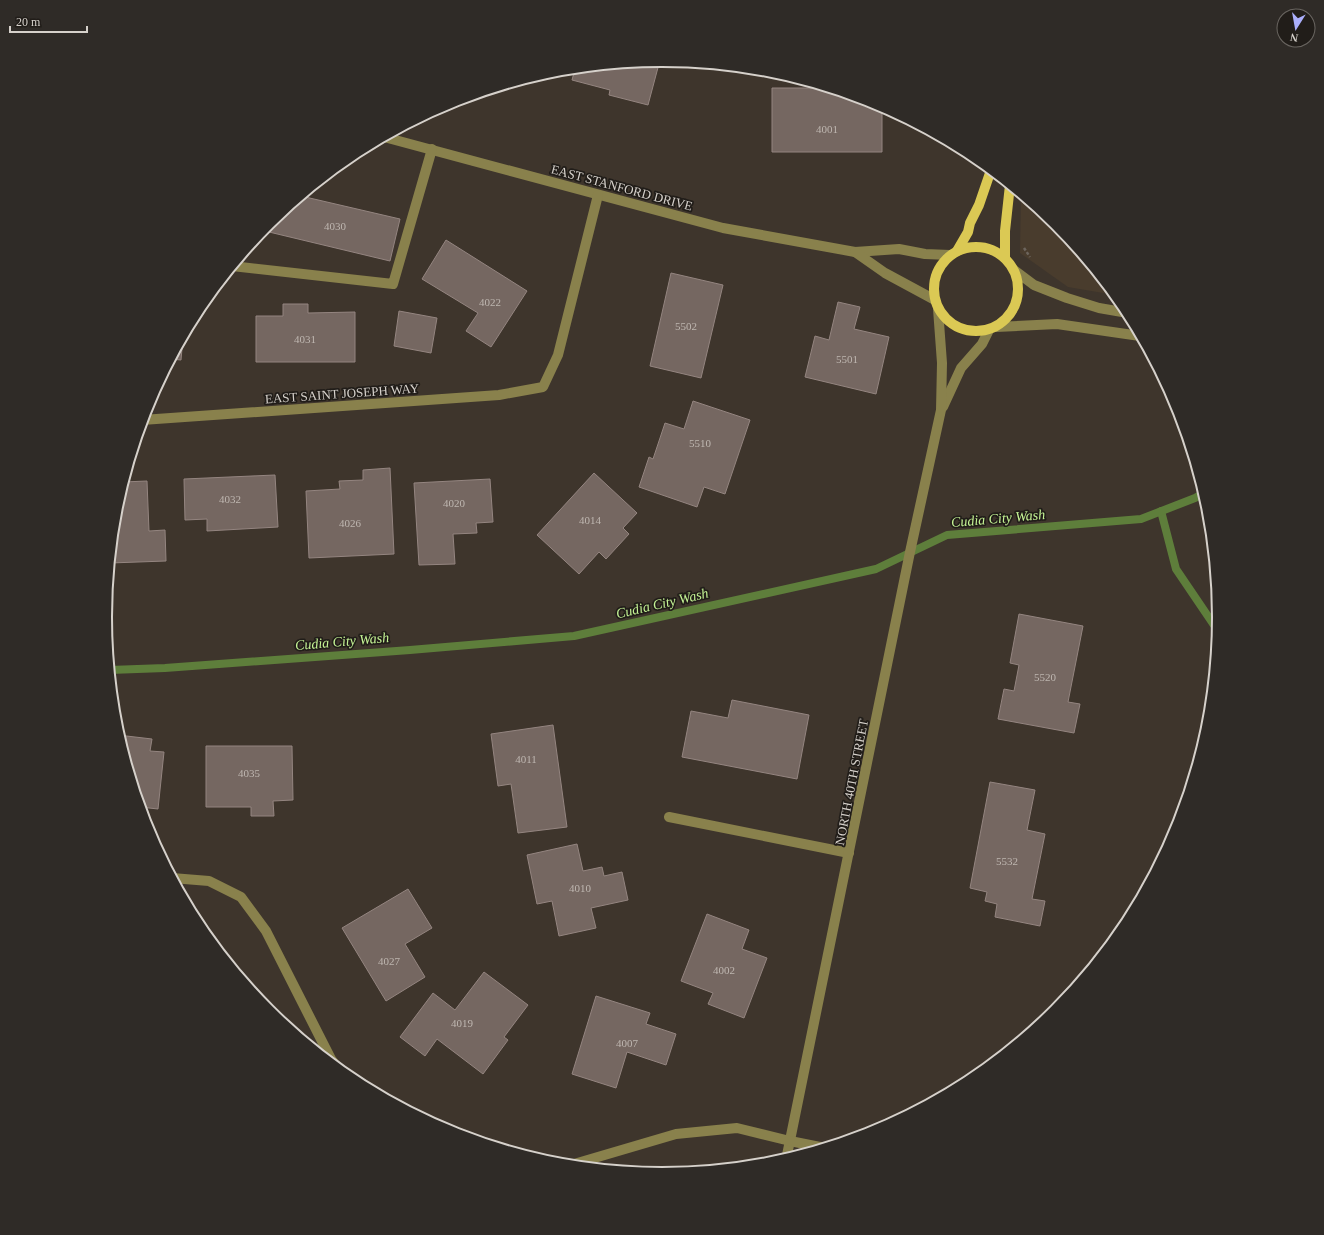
<svg xmlns="http://www.w3.org/2000/svg" width="1324" height="1235" font-family="Georgia,serif">
<rect width="100%" height="100%" fill="#3e352c"/>
<polygon fill="#493c2d" points="1021,194 1056,223 1115,295 1068,287 1020,253"/>
<g fill="none" stroke-linecap="round" stroke-linejoin="round">
<g stroke="#5e7e3b" stroke-width="8">
<polyline points="1161,511 1176,569 1218,631"/>
<polyline points="110,670 165,668 410,650 574,636 876,569 947,535 1141,519 1195,498 1204,493"/>
</g>
</g>
<g fill="#756761" stroke="#948580">
<polygon points="660,60 648,105 609,95 610,90 572,80 575,69"/>
<polygon points="772,88 828,88 876,103 882,106 882,152 772,152"/>
<polygon points="301,196 400,219 390,261 269,232 272,220"/>
<polygon points="446,240 527,291 491,347 466,331 478,313 422,279"/>
<polygon points="671,273 723,285 701,378 650,366"/>
<polygon points="838,302 860,307 854,329 889,337 876,394 805,377 815,336 829,340"/>
<polygon points="283,304 308,304 308,313 355,312 355,362 256,362 256,316 283,316"/>
<polygon points="399,311 437,318 431,353 394,346"/>
<polygon points="183,337 181,360 171,359"/>
<polygon points="693,401 750,420 725,494 704,487 697,507 639,487 649,457 653,459 665,423 684,429"/>
<polygon points="390,468 394,554 309,558 306,491 340,489 339,481 363,480 363,470"/>
<polygon points="594,473 637,513 623,528 629,534 606,559 599,552 579,574 537,535"/>
<polygon points="275,475 278,527 207,531 207,519 185,520 184,479"/>
<polygon points="490,479 493,522 476,523 477,533 453,534 455,564 419,565 414,483"/>
<polygon points="147,481 149,531 165,530 166,561 110,563 115,509 123,482"/>
<polygon points="1019,614 1083,626 1068,702 1080,704 1074,733 998,719 1004,689 1014,691 1019,665 1010,663"/>
<polygon points="732,700 809,715 797,779 682,757 691,711 728,718"/>
<polygon points="553,725 567,827 518,833 511,784 498,786 491,734"/>
<polygon points="118,735 152,739 150,751 164,752 158,809 140,807"/>
<polygon points="206,746 292,746 293,800 273,801 274,816 251,816 251,807 206,807"/>
<polygon points="990,782 1035,790 1027,830 1045,834 1032,899 1045,901 1040,926 995,917 997,904 985,901 987,892 970,888"/>
<polygon points="577,844 583,871 602,867 604,876 622,872 628,900 591,908 596,928 559,936 552,901 537,904 527,855"/>
<polygon points="408,889 432,928 405,944 425,977 386,1001 342,928"/>
<polygon points="707,914 749,930 742,949 767,958 744,1018 708,1004 713,993 681,981"/>
<polygon points="484,972 528,1005 504,1037 508,1040 483,1074 437,1039 425,1056 400,1037 433,993 455,1010"/>
<polygon points="596,996 650,1013 646,1024 676,1034 666,1065 627,1052 616,1088 572,1074"/>
</g>
<g fill="none" stroke-linecap="round" stroke-linejoin="round">
<polyline stroke="#6d655d" stroke-width="2.5" stroke-dasharray="3 2" stroke-linecap="butt" points="1024,248 1030,257"/>
<g stroke="#89814c" stroke-width="10">
<polyline points="384,137 723,228 855,252 899,249 925,254 950,255"/>
<polyline points="855,252 885,273 935,300"/>
<polyline points="232,266 393,284 432,149"/>
<polyline points="1014,270 1034,285 1067,298 1099,308 1128,313"/>
<polyline points="996,327 1057,324 1140,336"/>
<polyline points="943,407 961,368 982,344 989,330"/>
<polyline points="142,420 499,395 543,387 558,355 598,195"/>
<polyline points="669,817 849,853"/>
<polyline points="172,878 209,881 241,897 266,931 331,1059 340,1071"/>
<polyline points="786,1160 910,552 941,410 942,363 938,309"/>
<polyline points="552,1164 574,1164 676,1134 737,1128 790,1141 825,1148"/>
</g>
<g stroke="#dbc954" stroke-width="10">
<circle cx="976" cy="289" r="42"/>
<polyline points="957,251 968,232 970,223 979,205 991,170"/>
<polyline points="1005,258 1005,231 1010,185"/>
</g>
</g>
<g text-anchor="middle" stroke-width="3.5" stroke-linejoin="round" paint-order="stroke">
<g font-size="11" fill="#beb6b0">
<text x="827" y="133">4001</text>
<text x="335" y="230">4030</text>
<text x="490" y="306">4022</text>
<text x="686" y="330">5502</text>
<text x="305" y="343">4031</text>
<text x="847" y="363">5501</text>
<text x="700" y="447">5510</text>
<text x="230" y="503">4032</text>
<text x="454" y="507">4020</text>
<text x="590" y="524">4014</text>
<text x="350" y="527">4026</text>
<text x="1045" y="681">5520</text>
<text x="526" y="763">4011</text>
<text x="249" y="777">4035</text>
<text x="1007" y="865">5532</text>
<text x="580" y="892">4010</text>
<text x="389" y="965">4027</text>
<text x="724" y="974">4002</text>
<text x="462" y="1027">4019</text>
<text x="627" y="1047">4007</text>
</g>
<g font-size="13" fill="#d6d1cb" stroke="#211d19">
<text transform="translate(622 187) rotate(15)" y="5">EAST STANFORD DRIVE</text>
<text transform="translate(342 393) rotate(-4)" y="5">EAST SAINT JOSEPH WAY</text>
<text transform="translate(851 782) rotate(-79)" y="5">NORTH 40TH STREET</text>
</g>
<g font-size="14" font-style="italic" fill="#c5f495" stroke="#211d19">
<text transform="translate(998 518) rotate(-5)" y="5">Cudia City Wash</text>
<text transform="translate(662 603) rotate(-13)" y="5">Cudia City Wash</text>
<text transform="translate(342 641) rotate(-5)" y="5">Cudia City Wash</text>
</g>
</g>
<path d="M0 0H1324V1235H0ZM112 617a550 550 0 1 1 1100 0a550 550 0 1 1-1100 0Z" fill="#2f2b27" fill-rule="evenodd"/>
<path fill="none" stroke="#d6d1cb" stroke-width="2" d="M112 617a550 550 0 1 1 1100 0a550 550 0 1 1-1100 0Z"/>
<g transform="translate(1296 28) rotate(191)"><circle r="19" fill="#211d19" stroke="#696560"/>
<path d="M0-3L7 15L0 10L-7 15Z" fill="#abaffb"/>
<text y="-6" font-size="11" font-weight="bold" text-anchor="middle" fill="#d6d1cb">N</text>
</g>
<path d="M10 26v6h77v-6" fill="none" stroke="#d6d1cb" stroke-width="2"/>
<text x="16" y="26" font-size="12" fill="#d6d1cb" stroke="#211d19" stroke-width="3" paint-order="stroke">20 m</text>
</svg>
